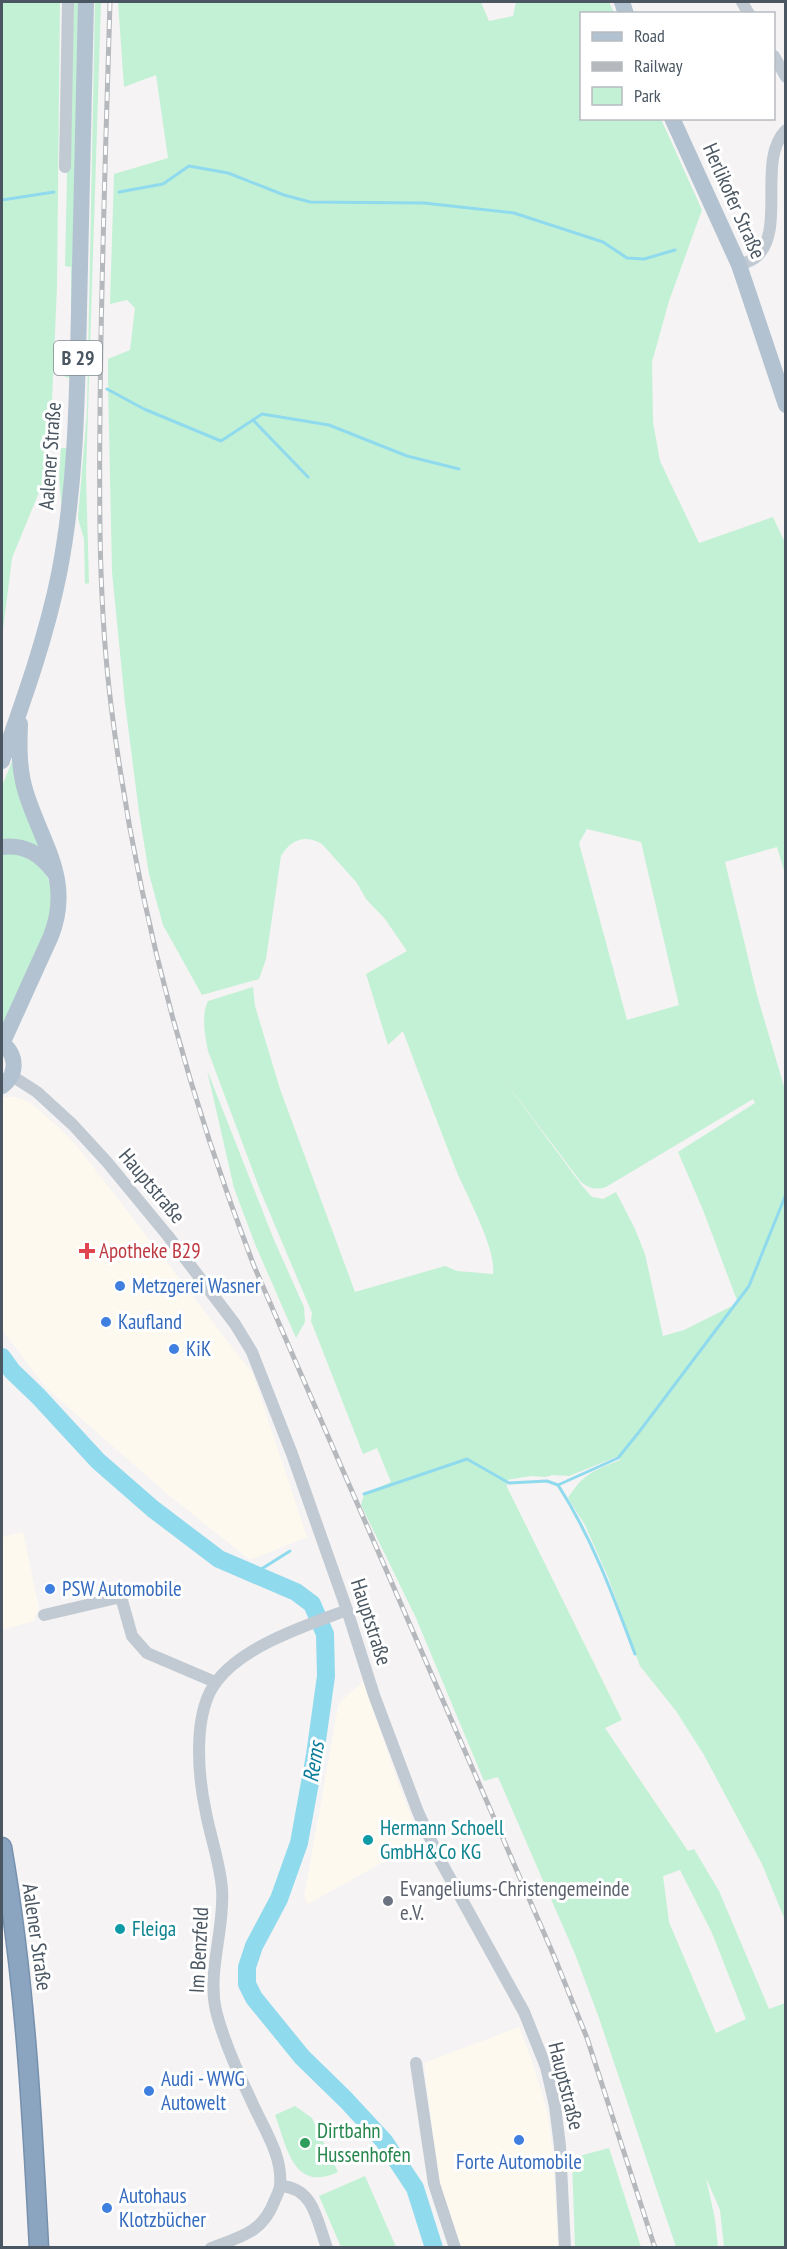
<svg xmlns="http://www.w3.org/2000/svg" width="787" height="2249" font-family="'PT Sans Narrow',sans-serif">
<rect width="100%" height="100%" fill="#f5f3f3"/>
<g fill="#fdf9ef">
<polygon points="2,1097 14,1097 28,1101 56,1125 77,1146 253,1374 307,1537 250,1560 171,1497 45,1387 2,1330"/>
<polygon points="23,1532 39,1608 34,1621 2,1630 2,1537"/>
<polygon points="363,1681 401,1791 421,1841 308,1904 304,1897 338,1706 342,1700"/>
<polygon points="519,2027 532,2061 547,2111 553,2151 558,2247 460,2247 439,2185 424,2063"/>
</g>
<g fill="#c3f1d5" fill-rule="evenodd">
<polygon points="2,2 60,2 57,287 49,468 12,558 2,638"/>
<polygon points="71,2 82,2 72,427 63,526 59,476 61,448 68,448 71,378 65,377 64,374 71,373 71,267 65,266"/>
<polygon points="95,2 101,2 86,475 89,583 85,584 84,539 78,518 87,411"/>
<path d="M118,2H481L489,21L513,16L516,2H609L614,13L582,14V118L661,119L702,210L669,301L652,362L653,422L660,461L699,543L773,517L786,545L785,874L777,847L725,862L757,995L785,1090V1920L762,1864L704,1755L676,1711L640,1666L608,1577L585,1525L568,1498C584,1473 593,1471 620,1460L619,1456L569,1476L553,1475L545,1477L531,1476L507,1480V1487L622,1720L605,1728L688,1851L694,1849L719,1891L769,2009L785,2003V2247H724L720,2210L706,2178L715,2219L718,2247H676L599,2018L575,1954L498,1777L484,1781L416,1618L361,1505L364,1494L391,1482L377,1448L363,1454L311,1321L312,1313L260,1190L208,1051C205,1036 201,1015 208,1001L253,987L255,1006L280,1089L355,1292L445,1266L457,1271L493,1274C497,1250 466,1194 456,1170C438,1124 420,1077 403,1031L388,1045L366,974L407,951L385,919L366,899L357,883L322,844C304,834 291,840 281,856L266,959L259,979L202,995L163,925L149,874L139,812L125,703L112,572L108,380V359L130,350L135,308L127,300L110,304L114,174L168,158L156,75L124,87ZM587,829L641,842L679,1005L627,1020L579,843ZM495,1068L581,1182C590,1189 596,1190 606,1187L753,1099L755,1103L678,1152L703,1210L738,1303L684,1330L663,1336L645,1254L635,1229L616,1192L603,1199L592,1197L583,1187ZM680,1870L712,1933L746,2019L716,2033L669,1922L663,1876Z"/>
<polygon points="16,752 44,847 2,845 2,786"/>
<polygon points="2,852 17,853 38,864 47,876 52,890 49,923 12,1008 2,1024"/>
<polygon points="207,1070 274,1240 304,1307 305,1322 296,1338 255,1244 234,1188"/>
<path d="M295,2106L312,2118L338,2172C293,2193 287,2147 275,2115Z"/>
<polygon points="609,2148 641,2247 575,2247 572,2158"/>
<polygon points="365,2176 396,2247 341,2247 319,2196"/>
</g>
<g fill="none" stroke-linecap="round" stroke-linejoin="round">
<g stroke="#90daee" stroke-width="3">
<polyline points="119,192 163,184 189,166 228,173 284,195 310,202 424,203 514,213 603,242 627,258 644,259 675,250"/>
<polyline points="2,200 54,192"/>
<polyline points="107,389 144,409 221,441 262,414 329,425 407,456 459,469"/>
<polyline points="253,420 308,477"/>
<path d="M558,1485C592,1538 613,1595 635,1654"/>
<polyline points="364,1494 467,1459 509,1483 547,1481 558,1485 618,1458 639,1432 749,1286 786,1194"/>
<polyline points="255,1573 290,1551"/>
</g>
<polyline stroke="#90daee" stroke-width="18" points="2,1357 12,1371 38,1396 98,1461 153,1509 219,1559 296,1592 312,1604 325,1634 326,1676 315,1755 299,1843 279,1899 254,1946 247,1967 247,1984 254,1998 302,2057 346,2100 384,2141 415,2188 434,2248"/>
<defs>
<path id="highway" d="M2,1847C25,1980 32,2113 39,2248"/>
</defs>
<use href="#highway" stroke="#7690ad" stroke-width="21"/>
<g stroke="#c1cad2" stroke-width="12">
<polyline points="742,2 749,14"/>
<polyline points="774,56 786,77"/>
<polyline points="65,167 68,2"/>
<path d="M739,265C744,263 752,261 756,257C787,231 756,159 786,130"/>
<polyline points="12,1076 37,1092 73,1125 107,1162 168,1236 235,1324 252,1352 292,1454 347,1610 374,1695 418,1812 440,1860 524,2012 546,2067 555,2106 560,2146 565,2248"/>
<polyline points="44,1615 121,1597 132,1636 147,1653 215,1682"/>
<polyline points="416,2063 434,2184 455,2248"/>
<path d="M281,2186C314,2188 317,2221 327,2248"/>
<path d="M211,2248C240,2237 262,2233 274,2202C276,2197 280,2190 280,2185C283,2155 262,2126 251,2100C237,2071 224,2042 216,2011C207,1971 225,1929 222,1889C220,1863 211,1839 206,1813C198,1776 192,1712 217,1681C243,1646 307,1625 347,1610"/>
</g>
<g stroke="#b3c2d1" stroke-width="16">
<polyline points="622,2 626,14"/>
<polyline points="672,118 739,265 786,405"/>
<path d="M2,761C24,699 46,638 59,574C76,487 77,399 79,311C81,208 84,105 86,2"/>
<path d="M2,847C25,844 40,854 54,872"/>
<path d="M2,1043C17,1055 18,1074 2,1086"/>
<path d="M2,1044L51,936C73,880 42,844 26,793C19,771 19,748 20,724"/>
</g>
<use href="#highway" stroke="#8ba5c1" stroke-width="18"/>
<defs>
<path id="rail" d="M110,2C106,139 101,277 100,414C99,511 99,608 111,705C135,898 184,1084 254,1266L554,1956L587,2038L655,2248"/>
</defs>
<use href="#rail" stroke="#b5b8bd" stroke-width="5"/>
<use href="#rail" stroke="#fff" stroke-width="3" stroke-dasharray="9" stroke-linecap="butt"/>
</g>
<path fill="#e0444e" stroke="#fff" stroke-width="2" d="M84 1242h6v6h6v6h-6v6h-6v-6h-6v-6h6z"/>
<g fill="#3f7fe0" stroke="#fff" stroke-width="2">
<circle cx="120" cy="1286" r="6"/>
<circle cx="106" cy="1322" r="6"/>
<circle cx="174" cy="1349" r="6"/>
<circle cx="50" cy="1589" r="6"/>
<circle cx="149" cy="2091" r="6"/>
<circle cx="519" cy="2140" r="6"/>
<circle cx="107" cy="2208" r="6"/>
</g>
<g fill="#0f9aa8" stroke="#fff" stroke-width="2">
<circle cx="368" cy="1840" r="6"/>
<circle cx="120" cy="1929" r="6"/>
</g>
<circle fill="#6b7280" stroke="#fff" stroke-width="2" cx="388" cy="1901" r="6"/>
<circle fill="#2e9e5b" stroke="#fff" stroke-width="2" cx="305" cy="2143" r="6"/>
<g text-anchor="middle" stroke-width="6" stroke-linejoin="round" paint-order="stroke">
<rect fill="#fff" stroke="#808990" stroke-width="1.5" x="54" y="341" width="48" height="34" rx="4.5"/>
<g font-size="20" font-weight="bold" fill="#4a5661">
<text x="78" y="365">B 29</text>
</g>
<g font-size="21" fill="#4a5661" stroke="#fff">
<text transform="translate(734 201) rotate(66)" y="7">Herlikofer Straße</text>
<text transform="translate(50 456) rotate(-86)" y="7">Aalener Straße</text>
<text transform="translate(152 1186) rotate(50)" y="7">Hauptstraße</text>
<text transform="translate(371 1622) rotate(72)" y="7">Hauptstraße</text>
<text transform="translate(37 1937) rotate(82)" y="7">Aalener Straße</text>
<text transform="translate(199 1950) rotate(-87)" y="7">Im Benzfeld</text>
<text transform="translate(566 2086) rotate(76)" y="7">Hauptstraße</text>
</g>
<g font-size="21" fill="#be3a42" stroke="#fff" text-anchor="start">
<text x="99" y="1258">Apotheke B29</text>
</g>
<g font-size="21" fill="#366cbe" stroke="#fff" text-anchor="start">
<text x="132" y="1293">Metzgerei Wasner</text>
<text x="118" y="1329">Kaufland</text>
<text x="186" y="1356">KiK</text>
<text x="62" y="1596">PSW Automobile</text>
<text x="161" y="2086">Audi - WWG<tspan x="161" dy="24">Autowelt</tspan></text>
<text x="519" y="2169" text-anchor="middle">Forte Automobile</text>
<text x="119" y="2203">Autohaus<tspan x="119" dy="24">Klotzbücher</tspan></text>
</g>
<g font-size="21" fill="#0d838f" stroke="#fff" text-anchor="start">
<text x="380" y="1835">Hermann Schoell<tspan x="380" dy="24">GmbH&amp;Co KG</tspan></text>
<text x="132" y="1936">Fleiga</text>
</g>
<g font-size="21" fill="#5b616d" stroke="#fff" text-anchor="start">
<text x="400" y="1896">Evangeliums-Christengemeinde<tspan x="400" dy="24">e.V.</tspan></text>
</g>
<g font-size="21" fill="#27864d" stroke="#fff" text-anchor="start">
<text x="317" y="2138">Dirtbahn<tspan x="317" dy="24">Hussenhofen</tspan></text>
</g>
<g font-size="22" font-style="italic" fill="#0c7c9b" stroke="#fff">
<text transform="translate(313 1762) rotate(-81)" y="8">Rems</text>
</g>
</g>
<rect width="787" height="2249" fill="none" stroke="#4a5661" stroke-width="6"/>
<rect x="580" y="12" width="195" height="108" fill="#ffffff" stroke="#b7bbc0" stroke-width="1.5"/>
<rect x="592" y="32" width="30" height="9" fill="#b3c2d1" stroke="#b7bbc0" stroke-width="1.5"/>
<text x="634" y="42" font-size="18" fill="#4a5661">Road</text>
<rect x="592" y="62" width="30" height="9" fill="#b5b8bd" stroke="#b7bbc0" stroke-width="1.5"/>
<text x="634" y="72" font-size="18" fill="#4a5661">Railway</text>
<rect x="592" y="87" width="30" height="18" fill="#c3f1d5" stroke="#b7bbc0" stroke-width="1.5"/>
<text x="634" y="102" font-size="18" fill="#4a5661">Park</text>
</svg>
